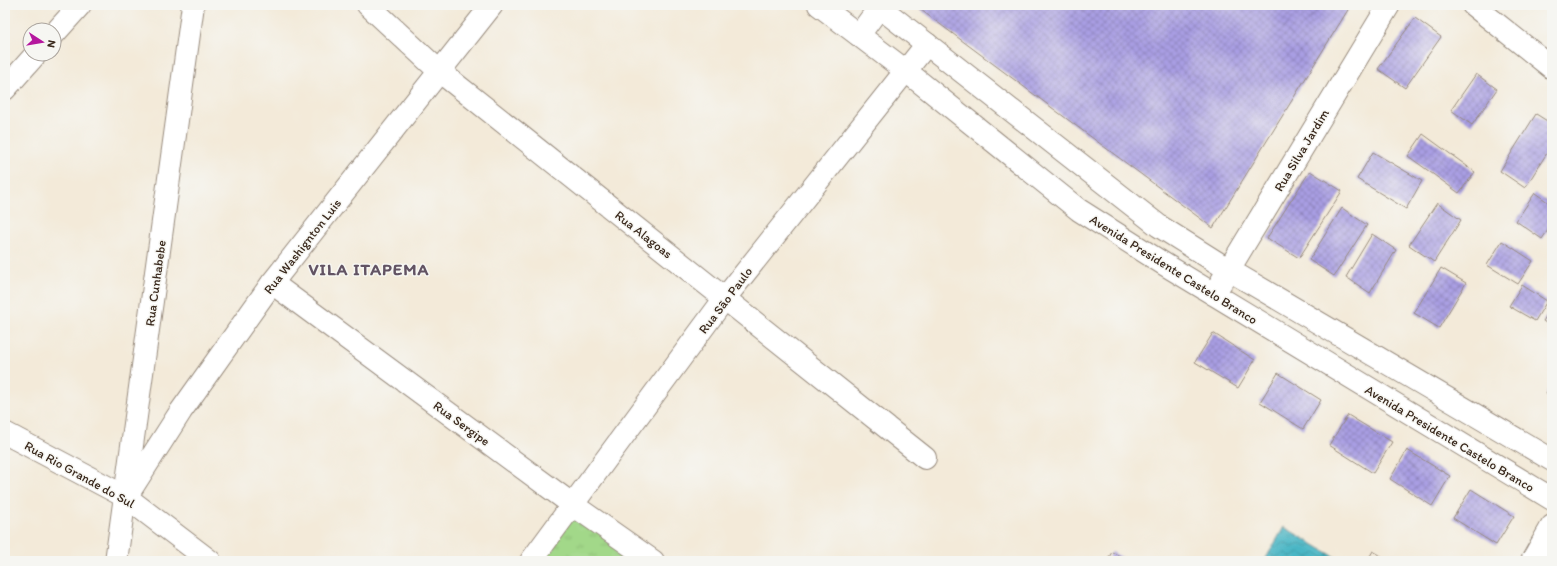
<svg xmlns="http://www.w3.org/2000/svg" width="1557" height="566" font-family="Itim,sans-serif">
<defs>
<pattern id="grass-tufts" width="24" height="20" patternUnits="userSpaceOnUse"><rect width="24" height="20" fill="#a2d889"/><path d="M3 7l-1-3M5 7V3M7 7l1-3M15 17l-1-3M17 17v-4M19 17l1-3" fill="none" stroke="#8cba76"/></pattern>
<pattern id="water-waves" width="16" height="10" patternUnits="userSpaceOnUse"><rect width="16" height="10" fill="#49b6c5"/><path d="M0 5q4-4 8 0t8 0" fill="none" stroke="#3e949f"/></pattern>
<pattern id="building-cross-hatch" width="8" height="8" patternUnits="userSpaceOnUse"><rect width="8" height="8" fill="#a99ee3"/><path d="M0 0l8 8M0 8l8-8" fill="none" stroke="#8b81b7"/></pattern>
</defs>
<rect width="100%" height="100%" fill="#f6f6f2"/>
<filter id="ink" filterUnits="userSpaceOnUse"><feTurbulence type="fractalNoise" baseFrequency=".025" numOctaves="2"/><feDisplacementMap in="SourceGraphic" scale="8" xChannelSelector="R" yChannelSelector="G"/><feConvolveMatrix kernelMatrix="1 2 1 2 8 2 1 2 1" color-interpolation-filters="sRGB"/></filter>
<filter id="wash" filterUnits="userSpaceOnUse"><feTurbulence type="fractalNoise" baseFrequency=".012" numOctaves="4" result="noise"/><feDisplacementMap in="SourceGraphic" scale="16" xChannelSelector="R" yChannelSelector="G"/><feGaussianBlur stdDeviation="0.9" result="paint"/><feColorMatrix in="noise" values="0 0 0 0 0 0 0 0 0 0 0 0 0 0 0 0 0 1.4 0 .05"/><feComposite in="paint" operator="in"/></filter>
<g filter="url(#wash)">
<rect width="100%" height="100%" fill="#f3ead9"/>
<polygon fill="url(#grass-tufts)" stroke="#6e8154" points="572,505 652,561 530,561"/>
<polygon fill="url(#water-waves)" stroke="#427072" points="1284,527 1340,560 1340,561 1267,561 1265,560"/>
<g id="blocks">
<g fill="url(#building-cross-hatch)">
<polygon points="918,5 1351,5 1213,228 917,7"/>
<polygon points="1415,18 1441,37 1405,88 1378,69"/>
<polygon points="1476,74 1497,89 1472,125 1451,110"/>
<polygon points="1536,114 1552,124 1552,145 1525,188 1500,171"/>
<polygon points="1423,134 1475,172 1459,193 1408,156"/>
<polygon points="1373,152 1422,181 1406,209 1357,179"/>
<polygon points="1310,171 1342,191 1299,258 1267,238"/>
<polygon points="1535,193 1552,205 1552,224 1542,239 1516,221"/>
<polygon points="1437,203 1461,220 1434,262 1409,245"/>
<polygon points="1342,208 1367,225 1334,276 1309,260"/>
<polygon points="1372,234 1396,250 1370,293 1346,277"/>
<polygon points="1502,241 1533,261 1518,284 1487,265"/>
<polygon points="1441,268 1466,283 1439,328 1414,313"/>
<polygon points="1522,285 1547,301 1535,321 1509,306"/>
<polygon points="1552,308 1552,327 1543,321"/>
<polygon points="1213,333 1255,360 1238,388 1195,362"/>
<polygon points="1278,373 1321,400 1303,429 1260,402"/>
<polygon points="1552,384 1552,396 1546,393"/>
<polygon points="1348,415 1392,442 1373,473 1329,445"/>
<polygon points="1407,450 1450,476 1432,506 1390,479"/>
<polygon points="1471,489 1514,516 1496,545 1453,518"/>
<polygon points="1373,551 1390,561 1367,561"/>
<polygon points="1112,552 1129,561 1107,561"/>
</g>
</g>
</g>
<g filter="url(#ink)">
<use href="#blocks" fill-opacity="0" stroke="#978a7c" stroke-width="1"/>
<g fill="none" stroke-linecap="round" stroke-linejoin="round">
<defs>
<g id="minor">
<polyline points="368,5 439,71 925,458"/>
<polyline points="1473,5 1552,68"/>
<polyline points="54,34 80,5"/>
<polyline points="859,35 881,5"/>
<polyline points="5,89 36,54"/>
<polyline points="272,283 573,505 653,561"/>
<polyline points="1214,294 1389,5"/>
<polyline points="5,433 126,497 210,561"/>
<polyline points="126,497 181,411 272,283 492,5"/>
<polyline points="116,561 193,5"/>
<polyline points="1532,561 1552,526"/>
</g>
<g id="tertiary">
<polyline points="819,5 906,71 1079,210 1164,264 1552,499"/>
<polyline points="877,5 1159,226 1229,270 1552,460"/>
<polyline points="531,561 725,298 927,44"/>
</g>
</defs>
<use href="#minor" stroke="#978a7c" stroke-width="24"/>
<use href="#tertiary" stroke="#978a7c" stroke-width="24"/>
<use href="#minor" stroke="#fff" stroke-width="22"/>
<use href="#tertiary" stroke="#fff" stroke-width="22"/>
</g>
</g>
<g text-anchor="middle" stroke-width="3" stroke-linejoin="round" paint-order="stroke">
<g font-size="13" fill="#3b2a1e" stroke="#f6f6f2">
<text transform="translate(1301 150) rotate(-59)" y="5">Rua Silva Jardim</text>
<text transform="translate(644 234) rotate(38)" y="5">Rua Alagoas</text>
<text transform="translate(302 246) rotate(-52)" y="5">Rua Washignton Luis</text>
<text transform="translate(1174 269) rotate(32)" y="5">Avenida Presidente Castelo Branco</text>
<text transform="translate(155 283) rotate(-82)" y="5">Rua Cunhabebe</text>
<text transform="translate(725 300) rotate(-53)" y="5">Rua São Paulo</text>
<text transform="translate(462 423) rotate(36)" y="5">Rua Sergipe</text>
<text transform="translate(1450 438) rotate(31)" y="5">Avenida Presidente Castelo Branco</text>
<text transform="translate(80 474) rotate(29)" y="5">Rua Rio Grande do Sul</text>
</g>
<g font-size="17" font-weight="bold" letter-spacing="1" fill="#625363" stroke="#f6f6f2">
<text x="369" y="275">VILA ITAPEMA</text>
</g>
</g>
<rect width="1557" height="566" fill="none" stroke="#f6f6f2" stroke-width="20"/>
<g transform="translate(42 42) rotate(102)"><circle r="19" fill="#f6f6f2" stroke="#aba49d"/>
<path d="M0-3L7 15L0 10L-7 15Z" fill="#b5179e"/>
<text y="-6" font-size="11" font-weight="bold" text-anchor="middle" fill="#3b2a1e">N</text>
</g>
</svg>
